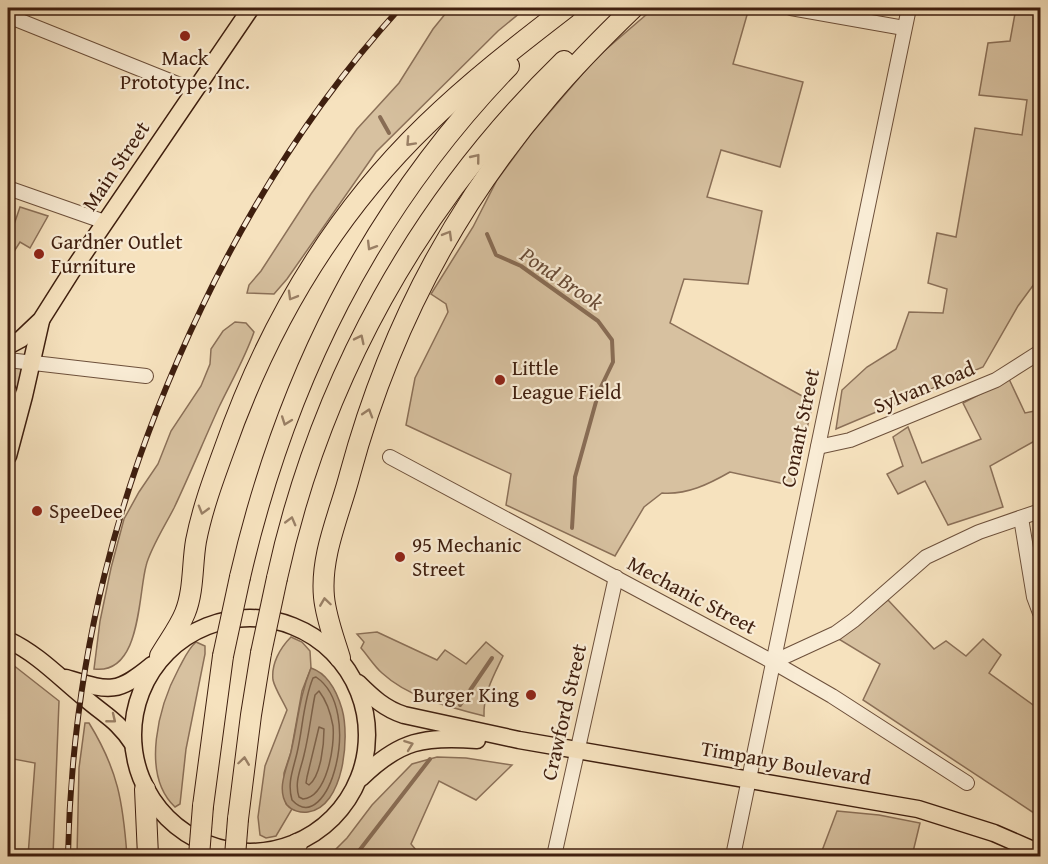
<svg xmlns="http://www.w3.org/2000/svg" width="1048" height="864" font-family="'Gentium Book Plus',serif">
<rect width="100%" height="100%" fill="#f6e2be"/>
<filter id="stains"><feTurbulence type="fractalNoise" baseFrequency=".00333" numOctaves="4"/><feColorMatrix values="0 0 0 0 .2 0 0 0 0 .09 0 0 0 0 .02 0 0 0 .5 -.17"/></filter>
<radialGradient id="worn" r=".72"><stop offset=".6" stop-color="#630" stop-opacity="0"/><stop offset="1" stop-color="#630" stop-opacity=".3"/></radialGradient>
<g fill="#d7c1a0" stroke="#8b7058" stroke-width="1.5">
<polygon points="450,8 526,8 498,31 376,152 287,279 274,294 247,293 249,285 261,271 311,194 357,129 399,83 433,29"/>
<path d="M654,8H749L733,64L803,82L780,167L721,150L707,197L762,211L748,284L684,279L670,323L813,402L794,486L730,472C709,484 687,495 662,493L644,507L615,556L506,505L511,474L406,425L415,378L448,312L446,304L431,294L473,227L497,180L531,134L596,58Z"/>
<polygon points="1016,8 1040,8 1040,276 1018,306 983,367 836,429 842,390 867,367 896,349 909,312 943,313 947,289 928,283 937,233 956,237 975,128 1022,135 1027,100 979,95 988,43 1010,41"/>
<polygon points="20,207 48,216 30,248 20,242 8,261 8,242"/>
<path d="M235,322L246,323L254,332C245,358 231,382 219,407C204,440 190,474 174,508C166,524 150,549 146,566C138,596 141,675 94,669L100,621L111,568L124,519L139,492L158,464L171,431L201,386L210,364L211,349L223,331Z"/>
<polygon points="8,365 24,366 17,394 8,376"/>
<polygon points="1009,379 1025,413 1040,410 1040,438 990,466 1003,507 948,525 925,481 898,494 887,474 903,466 893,437 908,427 922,463 981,439 963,403"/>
<polygon points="888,600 934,649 946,641 966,656 983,639 1001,655 989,673 1040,710 1040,817 863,700 880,664 837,638 858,624"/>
<path d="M377,632L437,660L445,650L466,664L486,642L503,656C494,675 483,694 484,716C449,707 409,698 382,673C374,666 368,656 361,648L364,642L357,634Z"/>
<path d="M291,637L302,642L310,651L311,668L302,691L291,752L284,773L286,804L292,809L276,836L266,838L260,835L258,817L265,766L287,710C283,701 275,689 273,680C271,664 280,648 291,637Z"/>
<path d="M196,642L205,646V654L186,749L180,804L175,807C140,774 159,705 179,668C184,659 188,649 196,642Z"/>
<polygon points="8,661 59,701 53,856 28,856 35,763 8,758"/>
<path d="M85,723H89C118,770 123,802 127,856H77L79,768Z"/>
<polygon points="437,757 466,758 512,765 476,800 439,781 411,844 421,856 329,856 347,838 372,805 412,764"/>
<polygon points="837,811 879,815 920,823 912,856 820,856"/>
</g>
<path fill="#b8a082" stroke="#886c54" stroke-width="1.5" d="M311,668C329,674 337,692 342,709C350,737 344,807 308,812C301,813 292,811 287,805C276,789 287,768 291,752C298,722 299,697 311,668Z"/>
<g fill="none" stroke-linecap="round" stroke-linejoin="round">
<g stroke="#7c6048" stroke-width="1.5">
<path d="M316,677C365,710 328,839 292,800C287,783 293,770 297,753C303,728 303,702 313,678Z"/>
<path d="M319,691C326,700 331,715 333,726C335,746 327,797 303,799L299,797C294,782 301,769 304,755C309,735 311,715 315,695Z"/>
<path d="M319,727L324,729C324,744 321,776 309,785L306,783L307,777Z"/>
</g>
<g stroke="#886c54" stroke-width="4">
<polyline points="380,117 389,133"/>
<polyline points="487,234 496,255 521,266 598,321 612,340 613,362 599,391 575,477 572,528"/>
<polyline points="460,705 492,658"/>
<polyline points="355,856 430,759"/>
</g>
<defs>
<g id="minor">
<polyline points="791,8 904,28"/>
<polyline points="8,16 195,91"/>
<polyline points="8,188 105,222"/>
<polyline points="8,360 146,376"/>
<polyline points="818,447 850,440 996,380 1040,352"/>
<polyline points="390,457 773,662 832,696 967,783"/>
<polyline points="1021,518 1034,597 1040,613"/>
<polyline points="773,662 836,633 854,620 926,557 979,532 1040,511"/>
<polyline points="554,856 616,577"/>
<polyline points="733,856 909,8"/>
</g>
<g id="major">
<polyline points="8,346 21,339 41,320 72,271 251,8"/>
<polyline points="8,391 11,401 14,422"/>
<polyline points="8,456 24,396 41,321"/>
<circle cx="250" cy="735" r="117"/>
<path d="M8,640C38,654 60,678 86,699C106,716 118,721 133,744"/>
<path d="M66,678C109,691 116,695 152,665"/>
<path d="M358,683C372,697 385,709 404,715L519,740L918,809L994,833L1040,853"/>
<path d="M361,778C400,740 424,736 477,740"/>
</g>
<g id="highway">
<path d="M240,577C285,382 369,211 509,66"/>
<path d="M277,578C320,381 419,202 564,61"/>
<path d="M160,656C168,642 179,628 185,613C194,591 192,564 196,541C202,510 213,480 224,450C267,327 332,216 426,125C470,82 518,45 566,8"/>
<path d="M340,658C334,638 326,618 324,597C320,555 340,513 350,474C388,333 454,206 549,96C575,65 604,36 633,8"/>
<polyline points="145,789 148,856"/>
<polyline points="203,806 223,656"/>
<polyline points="238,819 251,715 261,653"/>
<polyline points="290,856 297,844"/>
</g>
</defs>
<use href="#minor" stroke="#6d503b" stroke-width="16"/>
<use href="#major" stroke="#3f1f0f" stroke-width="19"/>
<use href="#highway" stroke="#3f1f0f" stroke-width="22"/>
<use href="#minor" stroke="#f9ecd5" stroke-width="14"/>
<use href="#major" stroke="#f6e2be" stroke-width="16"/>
<use href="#highway" stroke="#f6e2be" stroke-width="20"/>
<defs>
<path id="rail" d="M68,856C72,660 117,484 202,307C254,198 319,97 400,8"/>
</defs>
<use href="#rail" stroke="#3f1f0f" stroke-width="6"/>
<use href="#rail" stroke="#f9ecd5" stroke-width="4" stroke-dasharray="11" stroke-linecap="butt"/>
<defs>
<g id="highway-bridge">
<polyline points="261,653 277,578"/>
<polyline points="223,656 240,577"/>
<polyline points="199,856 203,806"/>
<polyline points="235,856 238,819"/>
</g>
</defs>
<use href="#highway-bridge" stroke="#3f1f0f" stroke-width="22" stroke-linecap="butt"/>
<use href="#highway-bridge" stroke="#f6e2be" stroke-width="20"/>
</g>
<defs><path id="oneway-chevron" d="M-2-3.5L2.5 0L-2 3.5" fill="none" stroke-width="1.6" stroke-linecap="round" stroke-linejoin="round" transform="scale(1.5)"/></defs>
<g stroke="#9a8066">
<use href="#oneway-chevron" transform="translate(410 142) rotate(133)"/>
<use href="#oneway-chevron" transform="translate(476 158) rotate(-51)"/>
<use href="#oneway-chevron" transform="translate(448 235) rotate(-60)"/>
<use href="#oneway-chevron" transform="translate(371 246) rotate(121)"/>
<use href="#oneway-chevron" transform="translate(292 296) rotate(120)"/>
<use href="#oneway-chevron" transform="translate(360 339) rotate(-64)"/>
<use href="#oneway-chevron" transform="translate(368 413) rotate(-73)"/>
<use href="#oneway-chevron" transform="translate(286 421) rotate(110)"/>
<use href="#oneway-chevron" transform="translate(203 510) rotate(106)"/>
<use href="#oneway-chevron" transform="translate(291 521) rotate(-75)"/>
<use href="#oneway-chevron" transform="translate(325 602) rotate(-98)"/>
<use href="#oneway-chevron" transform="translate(112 719) rotate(39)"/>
<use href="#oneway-chevron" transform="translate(409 745) rotate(-20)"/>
<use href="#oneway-chevron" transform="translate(244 761) rotate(-82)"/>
</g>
<g fill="#8f2418" stroke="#f9ecd5" stroke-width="2">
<circle cx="185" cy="36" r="6"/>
<circle cx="39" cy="254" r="6"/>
<circle cx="500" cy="380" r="6"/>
<circle cx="37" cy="511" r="6"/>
<circle cx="400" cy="557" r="6"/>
<circle cx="531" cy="695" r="6"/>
</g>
<g text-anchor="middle" stroke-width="4.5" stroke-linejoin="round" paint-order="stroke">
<g font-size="21" fill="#3f1f0f" stroke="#f9ecd5" text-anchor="start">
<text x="185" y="65" text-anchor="middle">Mack<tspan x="185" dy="24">Prototype, Inc.</tspan></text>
<text x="51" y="249">Gardner Outlet<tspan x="51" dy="24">Furniture</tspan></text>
<text x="512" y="375">Little<tspan x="512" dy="24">League Field</tspan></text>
<text x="49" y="518">SpeeDee</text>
<text x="412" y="552">95 Mechanic<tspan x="412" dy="24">Street</tspan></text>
<text x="519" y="702" text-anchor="end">Burger King</text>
</g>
<g font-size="21" fill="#3f1f0f" stroke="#f9ecd5">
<text transform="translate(116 166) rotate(-56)" y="7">Main Street</text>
<text transform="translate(924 387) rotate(-22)" y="7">Sylvan Road</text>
<text transform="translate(800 428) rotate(-78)" y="7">Conant Street</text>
<text transform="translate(692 595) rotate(28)" y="7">Mechanic Street</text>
<text transform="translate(564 712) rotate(-77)" y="7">Crawford Street</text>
<text transform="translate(786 763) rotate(10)" y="7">Timpany Boulevard</text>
</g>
<g font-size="22" font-style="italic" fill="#694c37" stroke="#f9ecd5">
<text transform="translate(562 278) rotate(34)" y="8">Pond Brook</text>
</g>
</g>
<rect width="1048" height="864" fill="none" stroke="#f6e2be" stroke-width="30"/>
<rect x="9" y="9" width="1030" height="846" fill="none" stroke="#3f1f0f" stroke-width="3"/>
<rect x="15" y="15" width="1018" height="834" fill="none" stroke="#3f1f0f" stroke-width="1.5"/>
<rect width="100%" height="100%" filter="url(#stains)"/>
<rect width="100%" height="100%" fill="url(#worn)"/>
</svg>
